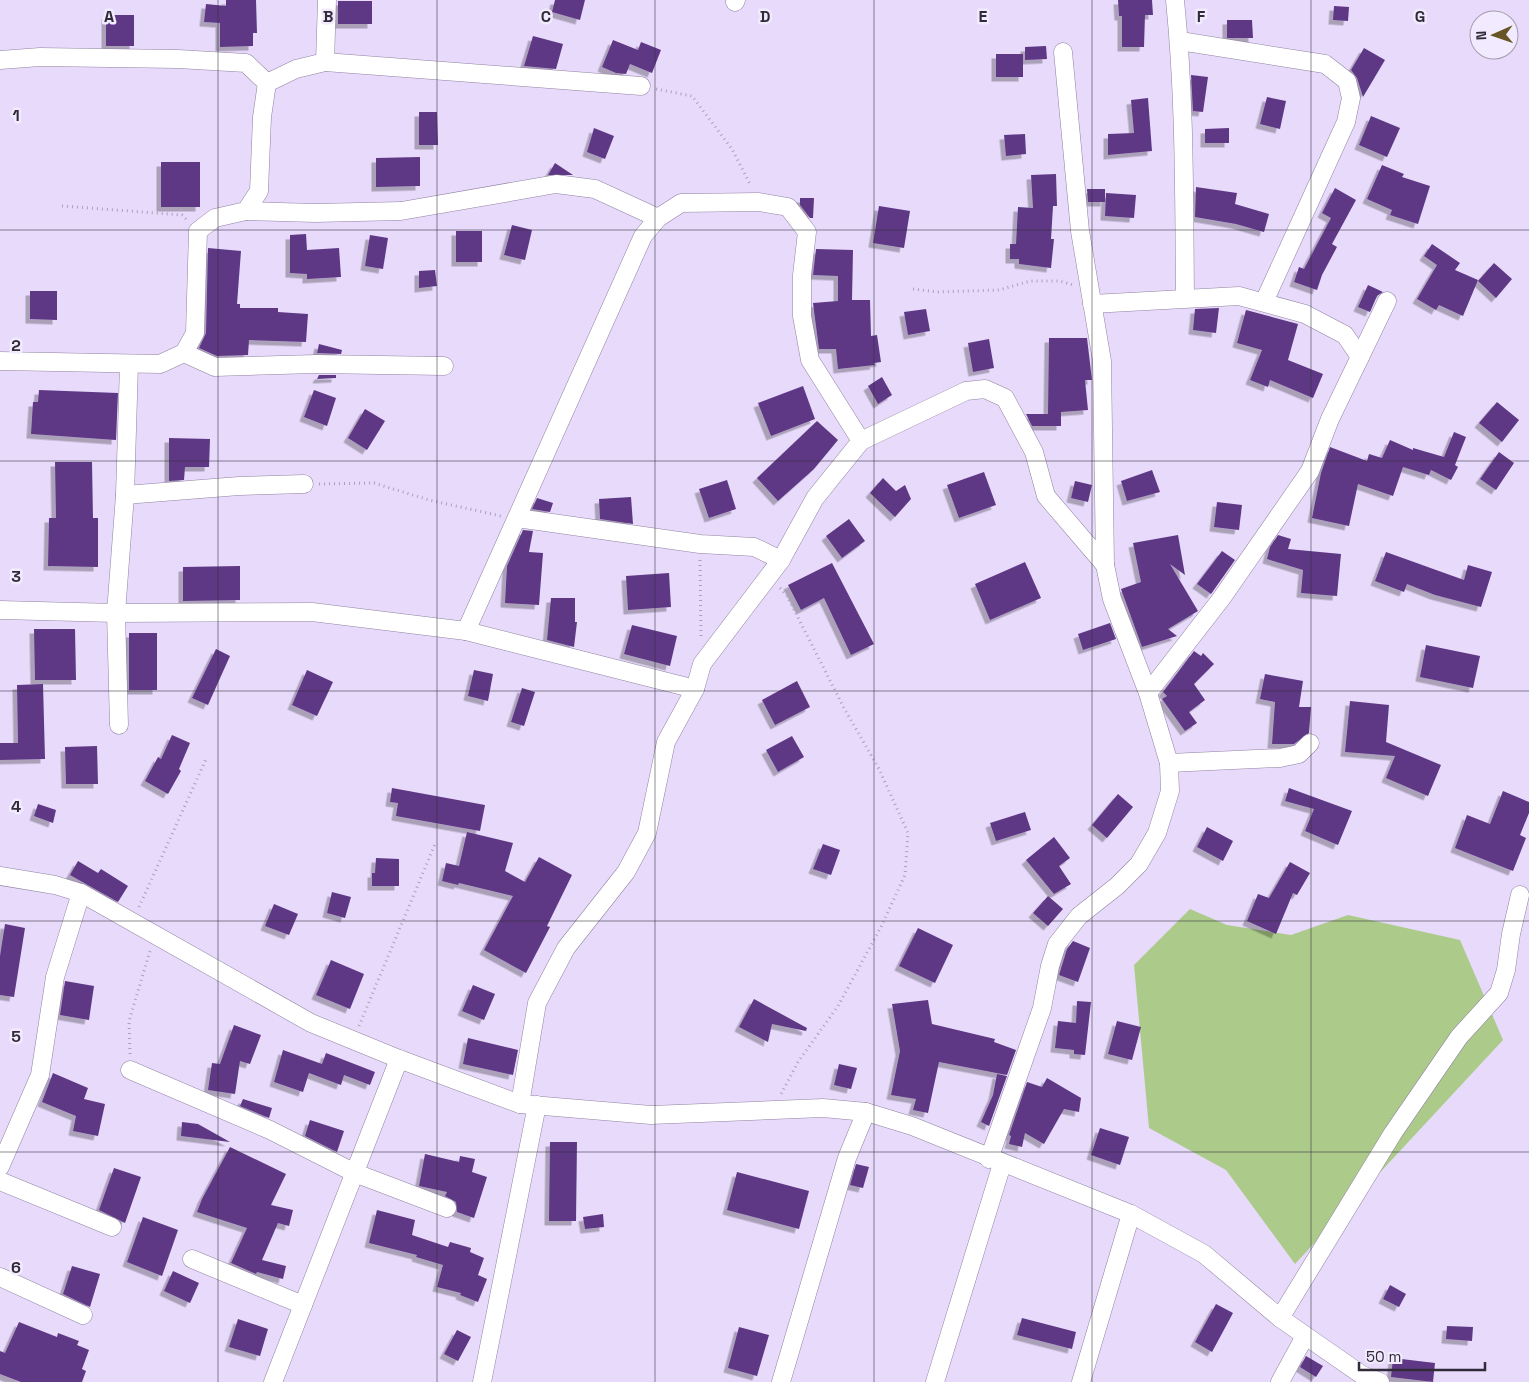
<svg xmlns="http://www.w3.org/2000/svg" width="1529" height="1382" font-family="'Space Grotesk',sans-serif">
<defs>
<filter id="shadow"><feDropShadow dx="-4.5" dy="4.5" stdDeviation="0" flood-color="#0004"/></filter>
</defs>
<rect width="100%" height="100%" fill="#e8dafb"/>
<polygon fill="#accb8a" points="1190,909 1227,925 1291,935 1348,915 1460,940 1503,1040 1295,1264 1226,1170 1149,1128 1134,965"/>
<g fill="#5e3885" filter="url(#shadow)">
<polygon points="226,0 256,0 257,33 253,33 253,46 220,47 220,23 204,22 206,4 226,6"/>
<polygon points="555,0 585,0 580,20 552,12"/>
<polygon points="1118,0 1152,0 1153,15 1145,15 1144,47 1122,47 1122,16 1119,16"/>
<rect x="338" y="1" width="34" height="23"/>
<polygon points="1334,6 1349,7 1348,21 1333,20"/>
<rect x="106" y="15" width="28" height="31"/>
<polygon points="1227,20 1252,20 1253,38 1227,38"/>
<polygon points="533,36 563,44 556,69 524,66"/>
<polygon points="613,40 638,50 641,42 661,50 652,73 630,64 626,74 616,73 602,67"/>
<polygon points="1046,46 1047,59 1025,60 1025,47"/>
<polygon points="1364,48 1385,60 1363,97 1357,78 1351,70"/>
<rect x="996" y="54" width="27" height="23"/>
<polygon points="1191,75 1208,77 1203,112 1193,111"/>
<polygon points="1267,97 1286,101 1280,129 1260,124"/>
<polygon points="1148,98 1152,151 1108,155 1108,134 1134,133 1131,100"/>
<polygon points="419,112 437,112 438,145 419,145"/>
<polygon points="1371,116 1400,128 1387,157 1359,145"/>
<polygon points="594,128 614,136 605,159 587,152"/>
<polygon points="1229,128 1229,143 1205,143 1205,129"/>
<polygon points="1025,134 1026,154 1006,156 1004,135"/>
<polygon points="420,157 420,186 376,187 376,158"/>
<rect x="161" y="162" width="39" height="45"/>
<polygon points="555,163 573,175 548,175"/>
<polygon points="1382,165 1404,174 1402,177 1430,186 1418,224 1390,215 1392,210 1367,199"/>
<polygon points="1056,174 1057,206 1053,206 1051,239 1054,239 1051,268 1019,264 1019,259 1010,259 1010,244 1016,244 1018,207 1033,208 1031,175"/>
<polygon points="1196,187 1237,193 1235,204 1269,214 1264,232 1236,224 1195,217"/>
<polygon points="1335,188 1356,200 1332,244 1337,247 1322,275 1317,290 1294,282 1299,267 1304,269 1331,218 1322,213"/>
<polygon points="1087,189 1105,189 1105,202 1088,202"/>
<polygon points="1106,193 1136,195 1134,218 1105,216"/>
<polygon points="800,198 814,198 813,218 810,218 800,205"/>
<polygon points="879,206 910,211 904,248 873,243"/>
<polygon points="512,225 532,230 525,260 504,255"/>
<rect x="456" y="231" width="26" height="31"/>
<polygon points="306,234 307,250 339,248 341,277 307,279 307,274 290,273 290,235"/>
<polygon points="370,235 388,238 383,269 365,266"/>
<polygon points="1432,244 1460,263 1455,270 1478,280 1463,316 1439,305 1436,310 1417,299 1437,265 1424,256"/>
<polygon points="208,248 241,251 237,304 240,304 240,308 278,308 278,312 308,314 306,342 249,340 248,355 217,356 199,348 206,333"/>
<polygon points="816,249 853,250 852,300 870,300 871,336 877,335 881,362 874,363 875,365 838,369 836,349 819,349 813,303 838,301 838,276 813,275"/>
<polygon points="1494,263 1512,279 1496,298 1478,281"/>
<polygon points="435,270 437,286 419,288 419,271"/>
<polygon points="1368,285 1383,292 1377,296 1370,312 1358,307"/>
<polygon points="30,291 57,291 57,320 30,319"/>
<polygon points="1219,308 1216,333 1193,330 1195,309"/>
<polygon points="926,309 930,331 908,335 904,312"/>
<polygon points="1246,310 1298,324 1288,360 1323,374 1313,398 1270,380 1268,387 1250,380 1262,350 1237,343"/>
<polygon points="1049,338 1087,338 1092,380 1085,380 1088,410 1061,412 1061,426 1032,426 1026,414 1048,414"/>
<polygon points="989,339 994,368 973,372 968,343"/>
<polygon points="319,344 342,350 341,354 317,353"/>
<polygon points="319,375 336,375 336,378 317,379"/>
<polygon points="882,377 892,395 878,404 868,386"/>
<polygon points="803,386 815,419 771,436 758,403"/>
<polygon points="39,390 118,393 116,440 31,434 33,402 38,402"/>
<polygon points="314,390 336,398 327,426 304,417"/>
<polygon points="1497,402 1519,420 1502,442 1479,423"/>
<polygon points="365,409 385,421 367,450 348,438"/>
<polygon points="817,421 838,440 814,469 778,501 757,478"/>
<polygon points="1454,432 1466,437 1455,465 1458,467 1451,480 1431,470 1429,475 1403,467 1393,496 1358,484 1349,526 1312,518 1321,473 1330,447 1367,461 1369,454 1382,458 1390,440 1413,450 1413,448 1444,457"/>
<polygon points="169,438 210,439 209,467 185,467 184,480 169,481"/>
<polygon points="1499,452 1514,463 1496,490 1480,479"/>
<polygon points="55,462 92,462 93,518 98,518 98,567 48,566 49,518 56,518"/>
<polygon points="1152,470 1160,492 1127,501 1121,481"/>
<polygon points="984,472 996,505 959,518 947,485"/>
<polygon points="883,478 896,491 905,485 911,499 895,517 870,493"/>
<polygon points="727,480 736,509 709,518 699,489"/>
<polygon points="1075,481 1092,485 1088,502 1071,498"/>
<polygon points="631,497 633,524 600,519 599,499"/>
<polygon points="537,498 553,503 550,512 532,509"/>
<polygon points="1217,502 1242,505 1239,530 1214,527"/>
<polygon points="849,519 865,541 842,558 826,536"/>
<polygon points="523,530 533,531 529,552 543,553 539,605 505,603 507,566"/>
<polygon points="1178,535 1185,575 1170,564 1198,611 1168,629 1177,636 1142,647 1121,589 1141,582 1133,543"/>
<polygon points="1278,535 1291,539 1288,549 1341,554 1337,596 1301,593 1303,570 1267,559 1270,547"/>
<polygon points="1222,551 1235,560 1211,594 1197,584"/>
<polygon points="1386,552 1464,580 1468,565 1492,572 1481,607 1435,595 1407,584 1404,592 1375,581"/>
<polygon points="1025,562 1041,598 990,620 975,584"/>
<polygon points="832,563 874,644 851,655 824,598 801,610 788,585"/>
<polygon points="240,566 240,600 183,601 183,567"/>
<polygon points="669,573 671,607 628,610 626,576"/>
<polygon points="551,598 575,598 575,622 577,622 574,647 547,640"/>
<polygon points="1110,623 1116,639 1083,650 1078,634"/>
<polygon points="632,625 677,636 670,666 624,654"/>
<polygon points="34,629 75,629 76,680 35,680"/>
<rect x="129" y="633" width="28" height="57"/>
<polygon points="1426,645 1480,656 1473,688 1420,677"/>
<polygon points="216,649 230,656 208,705 192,698"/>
<polygon points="1194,651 1201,656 1203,653 1214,664 1194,684 1205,700 1189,712 1197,723 1185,731 1162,699 1167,696 1163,692"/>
<polygon points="307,670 333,682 317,716 292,705"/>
<polygon points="474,670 493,674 488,701 468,696"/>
<polygon points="1265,674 1303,681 1299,707 1311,707 1309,733 1294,744 1272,744 1275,702 1260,699"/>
<polygon points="797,681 810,707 775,725 762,700"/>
<polygon points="43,684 45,759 0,760 0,743 18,743 17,685"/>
<polygon points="522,688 535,692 524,726 511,722"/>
<polygon points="1350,701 1389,705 1386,742 1441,765 1428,796 1386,778 1395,756 1345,752"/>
<polygon points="172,735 190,743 179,769 181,771 168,794 145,781 158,757 161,759"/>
<polygon points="792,736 804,757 778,772 766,750"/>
<polygon points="97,746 98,784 66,784 65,747"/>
<polygon points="392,788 485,805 480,831 396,816 398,803 390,802"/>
<polygon points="1289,788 1352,811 1338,845 1305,831 1314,809 1285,801"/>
<polygon points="1503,791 1529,802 1529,813 1520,835 1526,838 1513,871 1455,848 1467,815 1490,824"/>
<polygon points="1118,794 1133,807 1107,838 1092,825"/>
<polygon points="38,804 56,810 53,823 34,816"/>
<polygon points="1025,812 1031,830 996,841 990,823"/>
<polygon points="1207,827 1233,841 1223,861 1197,847"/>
<polygon points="467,832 513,843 505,871 525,882 539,857 572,875 547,926 550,927 526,973 484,950 513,896 459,883 458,885 442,881 446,863 459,866"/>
<polygon points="1054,837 1070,858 1059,866 1071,884 1054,894 1026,860"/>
<polygon points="823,844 840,850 831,875 813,869"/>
<polygon points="376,858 399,859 399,886 372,886 372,873 375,873"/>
<polygon points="78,861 98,873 101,869 128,886 118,902 70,875"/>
<polygon points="1290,862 1310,873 1297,895 1293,893 1276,934 1247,921 1258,894 1269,898"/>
<polygon points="332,892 351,897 345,918 327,913"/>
<polygon points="1048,896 1063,909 1048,926 1033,913"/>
<polygon points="274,904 298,914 289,935 265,926"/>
<polygon points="5,924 25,928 14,997 0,995 0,956"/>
<polygon points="918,928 953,945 935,983 899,966"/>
<polygon points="1073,941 1090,948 1078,982 1059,975 1067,949"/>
<polygon points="331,960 364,974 350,1009 316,995"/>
<polygon points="65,981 94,986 89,1020 60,1015"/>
<polygon points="473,985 495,994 484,1020 462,1011"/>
<polygon points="754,999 807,1028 806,1031 772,1024 768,1042 739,1027"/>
<polygon points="928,1000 932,1024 995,1039 994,1042 1016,1050 1007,1075 939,1062 928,1113 913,1110 916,1099 891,1095 900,1051 892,1004"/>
<polygon points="1077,1001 1091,1002 1085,1055 1074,1054 1074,1050 1055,1048 1058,1021 1076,1023"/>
<polygon points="1117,1021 1141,1027 1132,1060 1108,1054"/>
<polygon points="234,1025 261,1035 250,1064 240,1061 235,1094 208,1090 212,1063 220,1064"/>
<polygon points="468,1038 518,1050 513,1075 463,1064"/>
<polygon points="283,1050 322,1064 326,1053 375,1072 370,1085 344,1075 341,1085 309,1073 303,1092 274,1082"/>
<polygon points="839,1064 857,1068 851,1089 834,1085"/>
<polygon points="53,1073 88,1088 84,1099 105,1104 98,1136 73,1131 76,1116 42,1102"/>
<polygon points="997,1074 1007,1076 989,1126 981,1122 993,1095"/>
<polygon points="1047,1078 1081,1098 1079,1112 1064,1109 1044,1144 1025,1133 1022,1147 1009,1144 1011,1136 1009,1135 1027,1082 1042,1087"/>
<polygon points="243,1099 272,1108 269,1118 240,1106"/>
<polygon points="310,1120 344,1131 337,1152 305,1136"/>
<polygon points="182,1122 198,1124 230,1142 181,1136"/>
<polygon points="1100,1128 1129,1137 1120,1165 1091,1155"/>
<polygon points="550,1142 577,1142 576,1221 549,1221"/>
<polygon points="230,1147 286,1174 271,1205 293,1210 289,1226 278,1223 262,1260 286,1266 283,1279 257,1272 256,1274 231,1263 247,1228 197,1212 202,1199"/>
<polygon points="425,1154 459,1162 460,1156 475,1159 472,1172 487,1177 474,1218 457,1212 456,1202 445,1196 447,1192 419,1186"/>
<polygon points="856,1164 869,1167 863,1188 850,1185"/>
<polygon points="114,1168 141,1177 125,1223 99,1210"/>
<polygon points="737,1172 809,1191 799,1229 727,1210"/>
<polygon points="377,1210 415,1220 412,1235 448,1247 450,1242 471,1248 470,1252 484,1258 478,1275 487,1279 478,1302 460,1295 461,1293 437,1287 443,1265 416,1257 417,1255 369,1243"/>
<polygon points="603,1214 604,1227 585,1229 583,1217"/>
<polygon points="143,1217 178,1230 162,1276 127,1262"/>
<polygon points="72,1266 100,1274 90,1307 63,1294"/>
<polygon points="173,1271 199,1283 190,1303 164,1291"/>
<polygon points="1390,1285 1406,1294 1399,1307 1383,1299"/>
<polygon points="1216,1304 1233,1313 1212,1352 1195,1342"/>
<polygon points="1022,1318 1076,1332 1072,1349 1017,1335"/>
<polygon points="238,1319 268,1329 260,1356 229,1347"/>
<polygon points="19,1322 57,1337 58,1333 79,1341 77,1345 89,1350 82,1369 86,1371 82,1382 21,1382 0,1374 0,1351 5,1353"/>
<polygon points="1447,1326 1473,1327 1472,1341 1446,1339"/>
<polygon points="739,1327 769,1335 757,1376 728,1368"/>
<polygon points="457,1330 471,1337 458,1361 444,1354"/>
<polygon points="1306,1356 1323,1366 1316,1377 1300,1367"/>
<polygon points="1393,1358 1435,1363 1433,1382 1391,1377"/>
</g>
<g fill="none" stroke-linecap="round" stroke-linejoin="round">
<defs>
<g id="minor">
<path d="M1175,0C1185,99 1184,198 1185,297"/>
<polyline points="735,2 736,0"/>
<polyline points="1180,41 1325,64 1347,81 1351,98 1346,122 1264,302"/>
<polyline points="0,60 40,57 178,59 246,63 267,83"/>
<polyline points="325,62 641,86"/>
<polyline points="267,83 296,69 325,62 327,0"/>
<polyline points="246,211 315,213 401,211 556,184 595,189 658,218"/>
<polyline points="1092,304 1239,296 1305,314 1345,335 1360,357"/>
<polyline points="184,353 215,367 316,364 444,366"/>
<polyline points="0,361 160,364 184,353 195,333 198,231 215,218 246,211 259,191 262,117 267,83"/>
<polyline points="125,495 239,486 304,484"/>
<polyline points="517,518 700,544 754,547 781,560"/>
<polyline points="0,610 116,613 312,612 466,631 695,689"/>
<polyline points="466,631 643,236 658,218 681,203 759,202 788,207 807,232 802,275 802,316 810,360 861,441"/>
<polyline points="1148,693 1221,599 1310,471 1330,419 1387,301"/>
<polyline points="119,725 116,613 125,495 129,364"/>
<polyline points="1169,763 1280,758 1299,754 1310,743"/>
<polyline points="0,876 55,885 81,893 311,1023 399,1059 520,1104 651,1115 823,1108 866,1112 912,1126 1131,1214 1204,1254 1280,1318 1362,1375 1380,1382"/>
<polyline points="130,1070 270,1130 355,1173 447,1208"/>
<polyline points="520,1104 537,1003 566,948 626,872 647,833 666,742 695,689 702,664 781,560 815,498 861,441 966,391 985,389 1005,398 1034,452 1046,496 1105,565"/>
<polyline points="989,1159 1042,1008 1050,966 1057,944 1079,916 1117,886 1139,864 1157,833 1170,791 1169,763 1148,693 1112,599 1105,565 1102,361 1080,231 1063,52"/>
<polyline points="0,1167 40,1075 55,977 81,893"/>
<polyline points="0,1181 112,1227"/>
<polyline points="192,1259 303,1305"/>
<polyline points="0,1277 83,1315"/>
<polyline points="1280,1318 1393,1133 1459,1037 1499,993 1506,970 1511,934 1520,895"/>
<polyline points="273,1382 399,1059"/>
<polyline points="482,1382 537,1105"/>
<polyline points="781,1382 847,1158 866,1112"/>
<polyline points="935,1382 1002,1164"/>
<polyline points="1081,1382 1131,1214"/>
<polyline points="1280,1382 1305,1336"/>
</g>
</defs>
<use href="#minor" stroke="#9083a1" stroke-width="19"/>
<g stroke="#aba0bb" stroke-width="3" stroke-dasharray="1 4" stroke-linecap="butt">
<polyline points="656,89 692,96 732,149 751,186"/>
<polyline points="62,206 182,215 187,220"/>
<polyline points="913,289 937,292 999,290 1030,281 1060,281 1073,285"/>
<polyline points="319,484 374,483 429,500 501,516"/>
<polyline points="700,560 701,636"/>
<polyline points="780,588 787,596 844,708 879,769 908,833 905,875 881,927 838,1006 798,1062 781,1094"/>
<polyline points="139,907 207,757"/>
<polyline points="359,1026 435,844"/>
<polyline points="130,1054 129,1021 150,951"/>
</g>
<use href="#minor" stroke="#fff" stroke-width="18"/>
</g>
<path fill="none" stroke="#302b38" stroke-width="1" stroke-opacity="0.55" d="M218,0V1382M437,0V1382M655,0V1382M874,0V1382M1092,0V1382M1311,0V1382M0,230H1529M0,461H1529M0,691H1529M0,921H1529M0,1152H1529"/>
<g font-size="16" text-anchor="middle" font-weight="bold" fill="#302b38" stroke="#f2eafe" stroke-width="5" stroke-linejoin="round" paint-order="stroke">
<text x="109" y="22">A</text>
<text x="328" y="22">B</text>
<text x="546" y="22">C</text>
<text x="765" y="22">D</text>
<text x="983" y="22">E</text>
<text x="1201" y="22">F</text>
<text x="1420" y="22">G</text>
<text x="16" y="121">1</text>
<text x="16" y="351">2</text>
<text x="16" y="582">3</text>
<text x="16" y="812">4</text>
<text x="16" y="1042">5</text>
<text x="16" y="1273">6</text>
</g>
<g transform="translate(1494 35) rotate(268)"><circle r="24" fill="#f2eafe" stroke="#a49eaf"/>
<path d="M0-4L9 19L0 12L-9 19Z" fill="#675623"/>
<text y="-8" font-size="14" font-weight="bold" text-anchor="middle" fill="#302b38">N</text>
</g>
<path d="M1359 1362v8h126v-8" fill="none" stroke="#302b38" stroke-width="2.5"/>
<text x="1366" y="1362" font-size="15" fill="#302b38" stroke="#f2eafe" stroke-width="4" paint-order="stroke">50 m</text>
</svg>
